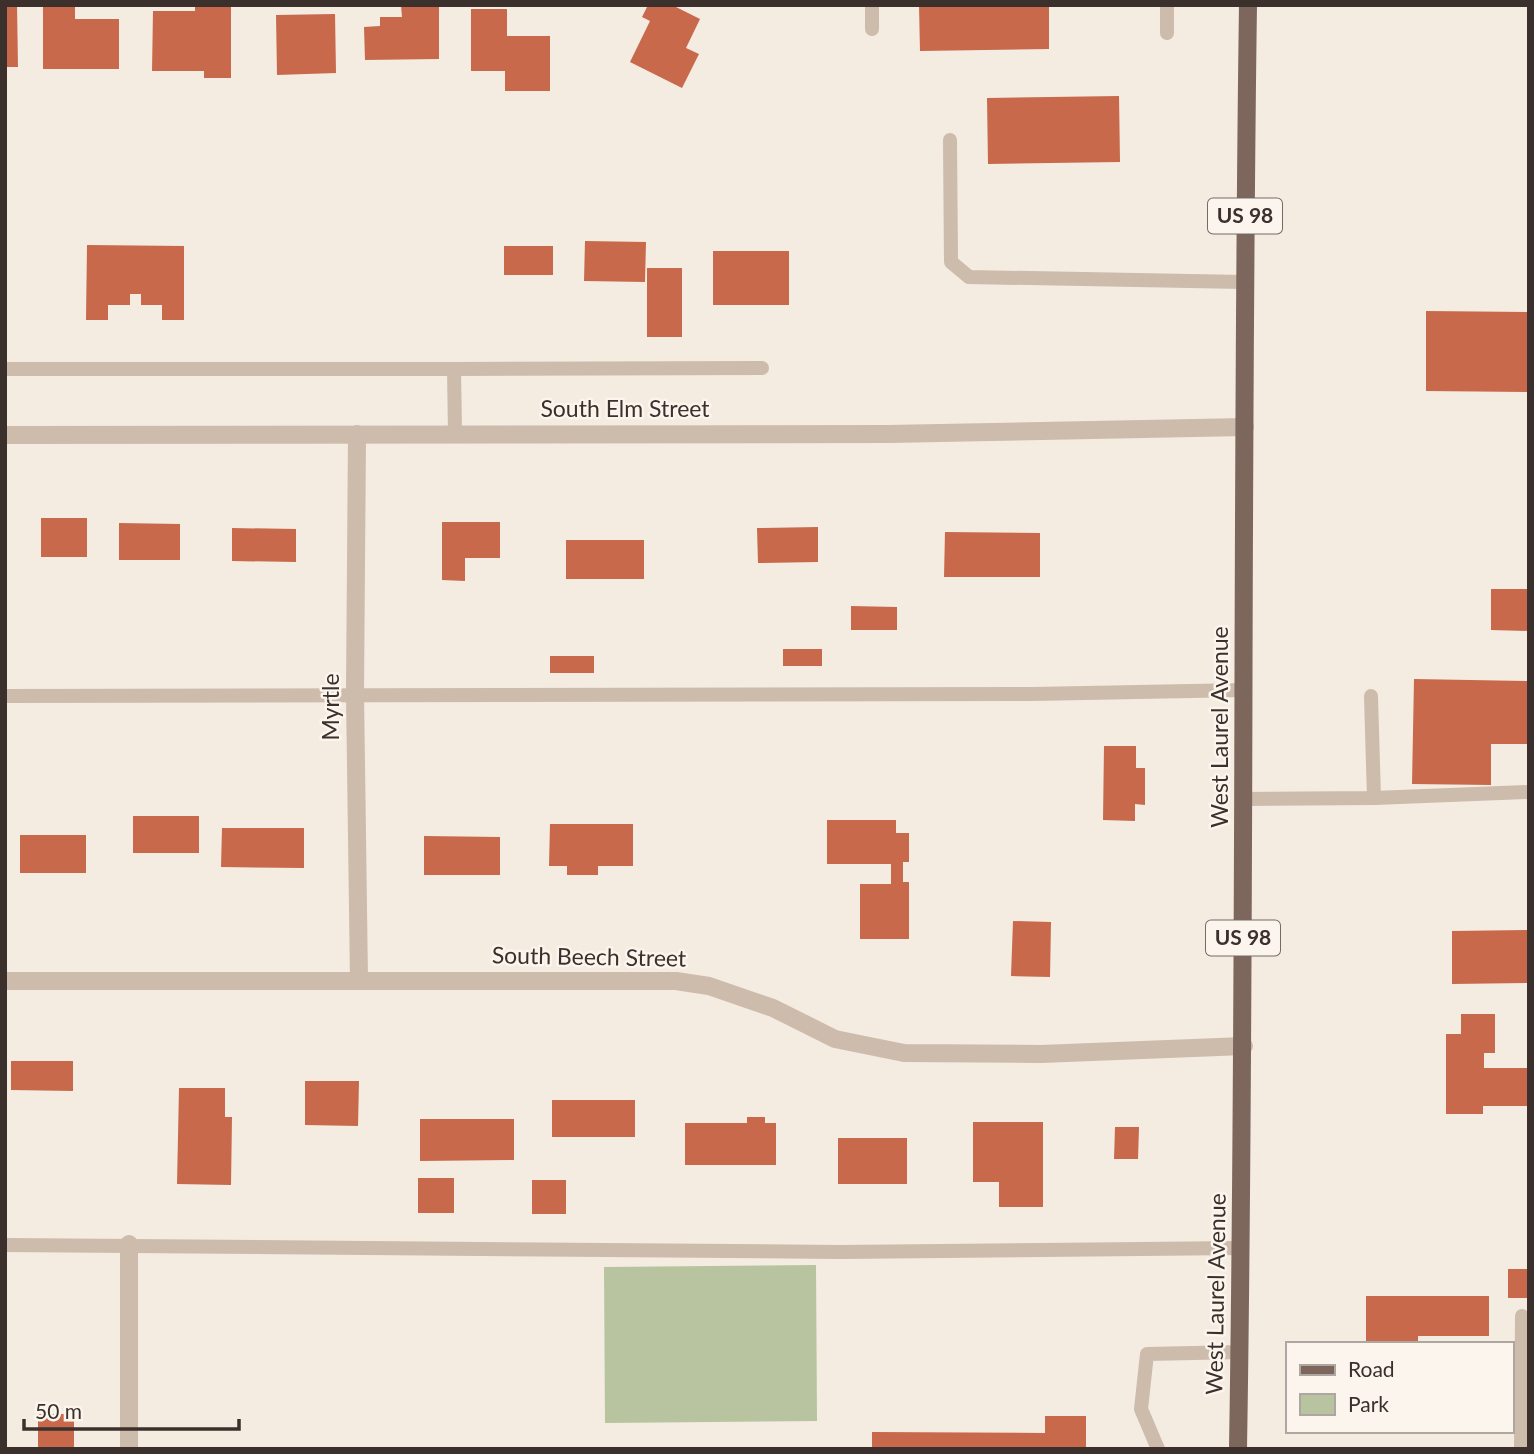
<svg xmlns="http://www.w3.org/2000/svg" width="1534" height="1454" font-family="Lato,sans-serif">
<rect width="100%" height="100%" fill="#f4ebe1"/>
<polygon fill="#b8c4a0" points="816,1265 817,1421 605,1423 604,1267"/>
<g fill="#c8694b">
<polygon points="5,5 17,5 18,67 5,67"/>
<polygon points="43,5 75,5 75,19 119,19 119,69 43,69"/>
<polygon points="195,5 231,5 231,78 204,78 204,71 152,71 153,11 195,11"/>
<polygon points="401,5 439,5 439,59 365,60 364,27 380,26 380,17 402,17"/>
<polygon points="648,5 672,5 700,19 686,48 699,54 682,88 630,62 650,21 642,17"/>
<polygon points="919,5 1049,5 1049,49 920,51"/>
<polygon points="471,9 507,9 507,36 550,36 550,91 505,91 505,71 471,71"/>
<polygon points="335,14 336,73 277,75 276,15"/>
<polygon points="1119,96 1120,162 988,164 987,98"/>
<polygon points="585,241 646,242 645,282 584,281"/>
<polygon points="87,245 184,246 184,320 162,320 162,305 141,305 141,294 130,294 130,305 108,305 108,320 86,320"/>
<rect x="504" y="246" width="49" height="29"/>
<rect x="713" y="251" width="76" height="54"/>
<rect x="647" y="268" width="35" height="69"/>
<polygon points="1426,311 1529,312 1529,392 1426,391"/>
<rect x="41" y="518" width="46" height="39"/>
<polygon points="442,522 500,522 500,558 465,558 465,581 442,580"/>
<polygon points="119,523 180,524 180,560 119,560"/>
<polygon points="818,527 818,562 758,563 757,528"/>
<polygon points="232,528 296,529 296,562 232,561"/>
<polygon points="945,532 1040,533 1040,577 944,577"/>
<rect x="566" y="540" width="78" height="39"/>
<polygon points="1491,589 1529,589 1529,631 1491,630"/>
<polygon points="851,606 897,607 897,630 851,630"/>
<rect x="783" y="649" width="39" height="17"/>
<rect x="550" y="656" width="44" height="17"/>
<polygon points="1414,679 1529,681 1529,744 1491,744 1491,785 1412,784"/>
<polygon points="1104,746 1136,746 1136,768 1145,768 1145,805 1135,804 1135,821 1103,820"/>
<rect x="133" y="816" width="66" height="37"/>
<polygon points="827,820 896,820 896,833 909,833 909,862 903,862 903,882 909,882 909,939 860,939 860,884 891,884 891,864 827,864"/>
<polygon points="550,824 633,824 633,866 598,866 598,875 567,875 567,866 549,866"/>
<polygon points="222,828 304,828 304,868 221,867"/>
<rect x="20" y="835" width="66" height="38"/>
<polygon points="424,836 500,837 500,875 424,875"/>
<polygon points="1013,921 1051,922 1050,977 1011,976"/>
<polygon points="1529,930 1529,983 1452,984 1452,931"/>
<polygon points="1461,1014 1495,1014 1495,1053 1484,1053 1484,1068 1529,1068 1529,1106 1483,1106 1483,1114 1446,1114 1446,1034 1461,1034"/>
<polygon points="11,1061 73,1061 73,1091 11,1090"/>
<polygon points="305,1081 359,1081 358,1126 305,1125"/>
<polygon points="179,1088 225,1088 225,1117 232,1117 231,1185 177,1184"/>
<rect x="552" y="1100" width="83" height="37"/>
<polygon points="747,1117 765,1117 765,1123 776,1123 776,1165 685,1165 685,1123 747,1123"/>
<polygon points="420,1119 514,1119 514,1160 420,1161"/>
<polygon points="973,1122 1043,1122 1043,1207 999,1207 999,1182 973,1182"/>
<polygon points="1115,1127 1139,1127 1138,1159 1114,1159"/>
<rect x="838" y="1138" width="69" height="46"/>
<rect x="418" y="1178" width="36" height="35"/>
<rect x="532" y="1180" width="34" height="34"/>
<rect x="1508" y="1269" width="21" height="29"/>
<polygon points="1366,1296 1489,1296 1489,1336 1418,1336 1418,1344 1366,1344"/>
<rect x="38" y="1414" width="36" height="35"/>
<polygon points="1045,1416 1086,1416 1086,1449 872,1449 872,1432 1045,1433"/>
</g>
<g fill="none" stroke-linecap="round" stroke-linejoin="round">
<g stroke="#cdbbac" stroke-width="14">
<polyline points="872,5 872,29"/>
<polyline points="1167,5 1167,33"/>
<polyline points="950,140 951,262 969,277 1244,282"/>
<polyline points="5,369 454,369 455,433"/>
<polyline points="454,369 762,368"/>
<polyline points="5,696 1032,694 1244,690"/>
<polyline points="1374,798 1529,792"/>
<polyline points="1244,799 1374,798 1371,696"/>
<polyline points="5,1245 840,1252 1240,1248"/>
<polyline points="1158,1449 1141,1409 1147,1354 1240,1352"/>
<polyline points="1521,1449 1522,1316"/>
</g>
<g stroke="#cdbbac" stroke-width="18">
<polyline points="357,434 355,693 359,980"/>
<polyline points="5,435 888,434 1245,427"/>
<polyline points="5,981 676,981 709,986 773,1008 835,1039 904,1053 1041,1054 1244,1046"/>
<polyline points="129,1244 129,1449"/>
</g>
<path stroke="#7d675c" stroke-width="18" d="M1238,1449C1246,968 1241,486 1248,5"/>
</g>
<g text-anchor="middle" stroke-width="5" stroke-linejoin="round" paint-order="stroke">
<g fill="#fbf5ee" stroke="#756b66" stroke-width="2">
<rect x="1208" y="198.5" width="74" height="35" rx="5"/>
<rect x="1206" y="920.5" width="74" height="35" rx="5"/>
</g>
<g font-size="21" font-weight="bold" fill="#3b302b">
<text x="1245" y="223">US 98</text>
<text x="1243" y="945">US 98</text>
</g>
<g font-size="23" fill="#3b302b" stroke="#fbf5ee">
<text x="625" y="417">South Elm Street</text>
<text transform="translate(331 707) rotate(-90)" y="8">Myrtle</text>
<text transform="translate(1220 727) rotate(-90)" y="8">West Laurel Avenue</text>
<text transform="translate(589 957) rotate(1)" y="8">South Beech Street</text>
<text transform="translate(1216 1294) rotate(-89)" y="8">West Laurel Avenue</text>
</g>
</g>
<rect width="1534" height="1454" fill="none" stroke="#3b302b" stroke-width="14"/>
<rect x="1286" y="1342" width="228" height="91" fill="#fbf5ee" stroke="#aea6a0" stroke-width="2"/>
<rect x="1300" y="1365" width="35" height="10" fill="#7d675c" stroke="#aea6a0" stroke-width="2"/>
<text x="1348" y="1377" font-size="21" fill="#3b302b">Road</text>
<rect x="1300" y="1394" width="35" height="21" fill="#b8c4a0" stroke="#aea6a0" stroke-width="2"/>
<text x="1348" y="1412" font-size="21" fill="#3b302b">Park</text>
<path d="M24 1419v10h215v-10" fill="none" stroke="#3b302b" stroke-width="3.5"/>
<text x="35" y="1419" font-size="21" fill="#3b302b" stroke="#fbf5ee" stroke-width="5" paint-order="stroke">50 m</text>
</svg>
